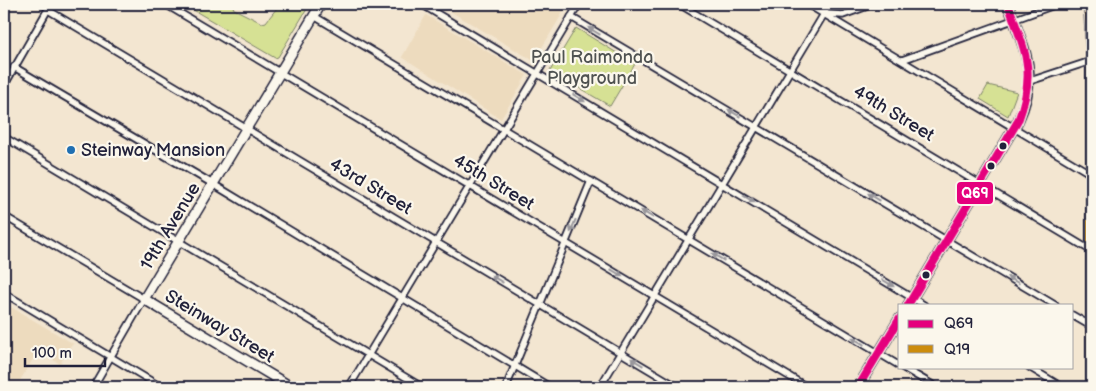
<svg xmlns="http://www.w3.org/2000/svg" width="1096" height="391" font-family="'Balsamiq Sans',sans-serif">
<rect width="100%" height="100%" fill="#f3e6d1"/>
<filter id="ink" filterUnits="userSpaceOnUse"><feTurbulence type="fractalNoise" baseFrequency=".02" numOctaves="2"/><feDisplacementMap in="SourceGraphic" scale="10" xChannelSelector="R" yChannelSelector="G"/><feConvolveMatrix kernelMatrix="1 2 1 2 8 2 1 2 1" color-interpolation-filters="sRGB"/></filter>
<g filter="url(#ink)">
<g fill="#eddbbe">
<polygon points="438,4 568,4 534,61"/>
<polygon points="426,15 527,75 501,119 402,57"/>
<polygon points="4,303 74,344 71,345 60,364 38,351 16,387 4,387"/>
</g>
<g fill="#d6e194" stroke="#7c8268">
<polygon points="189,4 232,4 234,9 262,23 266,22 280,4 310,4 278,57 275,58 190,8"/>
<polygon points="576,28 635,64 610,106 550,71"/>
<polygon points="988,85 1017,92 1008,116 980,99"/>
</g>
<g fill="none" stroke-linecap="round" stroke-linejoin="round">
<defs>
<g id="street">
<polyline points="165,4 807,387"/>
<polyline points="421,4 924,305"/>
<polyline points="679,4 1090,250"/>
<polyline points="807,4 1091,174"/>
<polyline points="48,10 678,387"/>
<polyline points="827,14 843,15 873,4"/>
<polyline points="314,16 900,366"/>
<polyline points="571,17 1055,305"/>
<polyline points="902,60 1057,4"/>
<polyline points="14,67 213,184 550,387"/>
<polyline points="1030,81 1091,61"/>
<polyline points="4,86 51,4"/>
<polyline points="4,137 422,387"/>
<polyline points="4,216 144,299 93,387"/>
<polyline points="4,293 161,387"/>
<polyline points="1072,315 1091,326"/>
<polyline points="902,367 936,387"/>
<polyline points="1029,367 1062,387"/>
<polyline points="349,387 579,4"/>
<polyline points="506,387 591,181"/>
<polyline points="600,387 824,14 828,4"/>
</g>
<g id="secondary">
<polyline points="1089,4 1091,48 1091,387"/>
<path d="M908,305L1018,121C1040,73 1024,50 1008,4"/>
<polyline points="291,387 144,299 321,4"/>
<polyline points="858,387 900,318"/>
</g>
</defs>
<use href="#street" stroke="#22223b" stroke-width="9"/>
<use href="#secondary" stroke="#22223b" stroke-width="12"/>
<use href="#street" stroke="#fbf7ec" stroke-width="5.5"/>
<use href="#secondary" stroke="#fbf7ec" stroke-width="9"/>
<defs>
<g id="bus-1">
<path d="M908,305L1018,121C1037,71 1025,51 1008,4"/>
<polyline points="858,387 900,318"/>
</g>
<polyline id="bus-2" points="1089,4 1091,48 1091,387"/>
</defs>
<use href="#bus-1" stroke="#fbf7ec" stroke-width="11"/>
<use href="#bus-2" stroke="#fbf7ec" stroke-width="11"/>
<use href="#bus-1" stroke="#e5007d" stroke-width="8"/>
<use href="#bus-2" stroke="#cc8c0c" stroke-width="8"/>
</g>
<defs><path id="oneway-solid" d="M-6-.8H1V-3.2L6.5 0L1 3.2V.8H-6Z" transform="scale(1.25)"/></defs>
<g fill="#99979c">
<use href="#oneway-solid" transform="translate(594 31) rotate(-149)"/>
<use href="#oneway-solid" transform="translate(579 98) rotate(31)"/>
<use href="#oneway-solid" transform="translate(734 113) rotate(-149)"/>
<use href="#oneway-solid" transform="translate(874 197) rotate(-149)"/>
<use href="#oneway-solid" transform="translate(749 199) rotate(31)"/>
<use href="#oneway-solid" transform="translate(647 214) rotate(-149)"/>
<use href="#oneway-solid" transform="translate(573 226) rotate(112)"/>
<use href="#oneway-solid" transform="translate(718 257) rotate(-149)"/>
<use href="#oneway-solid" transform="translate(617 273) rotate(31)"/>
<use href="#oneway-solid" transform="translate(497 279) rotate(-149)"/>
<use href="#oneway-solid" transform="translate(1013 280) rotate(-150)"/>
<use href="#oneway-solid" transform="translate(888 283) rotate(31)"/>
<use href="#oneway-solid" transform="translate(858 341) rotate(-149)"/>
<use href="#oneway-solid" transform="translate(637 362) rotate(-149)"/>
</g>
</g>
<g fill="#22223b" stroke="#fbf7ec" stroke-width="2">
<circle cx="1003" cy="146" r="4.5"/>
<circle cx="991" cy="166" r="4.5"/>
<circle cx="926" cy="275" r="4.5"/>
</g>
<circle fill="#1f6fb2" stroke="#fbf7ec" stroke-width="2" cx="71" cy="150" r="5"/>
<g text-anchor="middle" stroke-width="4.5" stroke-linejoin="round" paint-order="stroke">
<g font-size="18" fill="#4f5251" stroke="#fbf7ec">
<text x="592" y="63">Paul Raimonda<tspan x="592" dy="21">Playground</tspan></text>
</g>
<g font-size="18" fill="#22223b" stroke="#fbf7ec">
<text transform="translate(894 113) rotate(31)" y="6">49th Street</text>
<text transform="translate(494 182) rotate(31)" y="6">45th Street</text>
<text transform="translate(371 186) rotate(31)" y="6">43rd Street</text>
<text transform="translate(170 226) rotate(-59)" y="6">19th Avenue</text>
<text transform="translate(220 326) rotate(31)" y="6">Steinway Street</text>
</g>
<g font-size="18" fill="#22223b" stroke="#fbf7ec" text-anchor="start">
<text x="81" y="156">Steinway Mansion</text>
</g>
</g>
<rect stroke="#fbf7ec" stroke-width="2" x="956" y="181" width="38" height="24" rx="5" fill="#e5007d"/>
<g font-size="14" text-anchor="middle" font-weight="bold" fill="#fff">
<text x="975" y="198">Q69</text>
</g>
<rect width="1096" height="391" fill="none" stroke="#fbf7ec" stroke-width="20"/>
<rect x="10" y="10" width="1076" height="371" fill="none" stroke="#22223b" stroke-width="2" filter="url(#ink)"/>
<rect x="898" y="304" width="175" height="65" fill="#fbf7ec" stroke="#a4a2a5"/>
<rect x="908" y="320" width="25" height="8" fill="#e5007d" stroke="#a4a2a5"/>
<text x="944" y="328" font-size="15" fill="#22223b">Q69</text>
<rect x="908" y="345" width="25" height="8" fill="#cc8c0c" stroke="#a4a2a5"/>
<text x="944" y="354" font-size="15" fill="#22223b">Q19</text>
<path d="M25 358v8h80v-8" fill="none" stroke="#22223b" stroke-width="2.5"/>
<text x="32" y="358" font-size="15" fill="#22223b" stroke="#fbf7ec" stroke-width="4" paint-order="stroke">100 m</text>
</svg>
